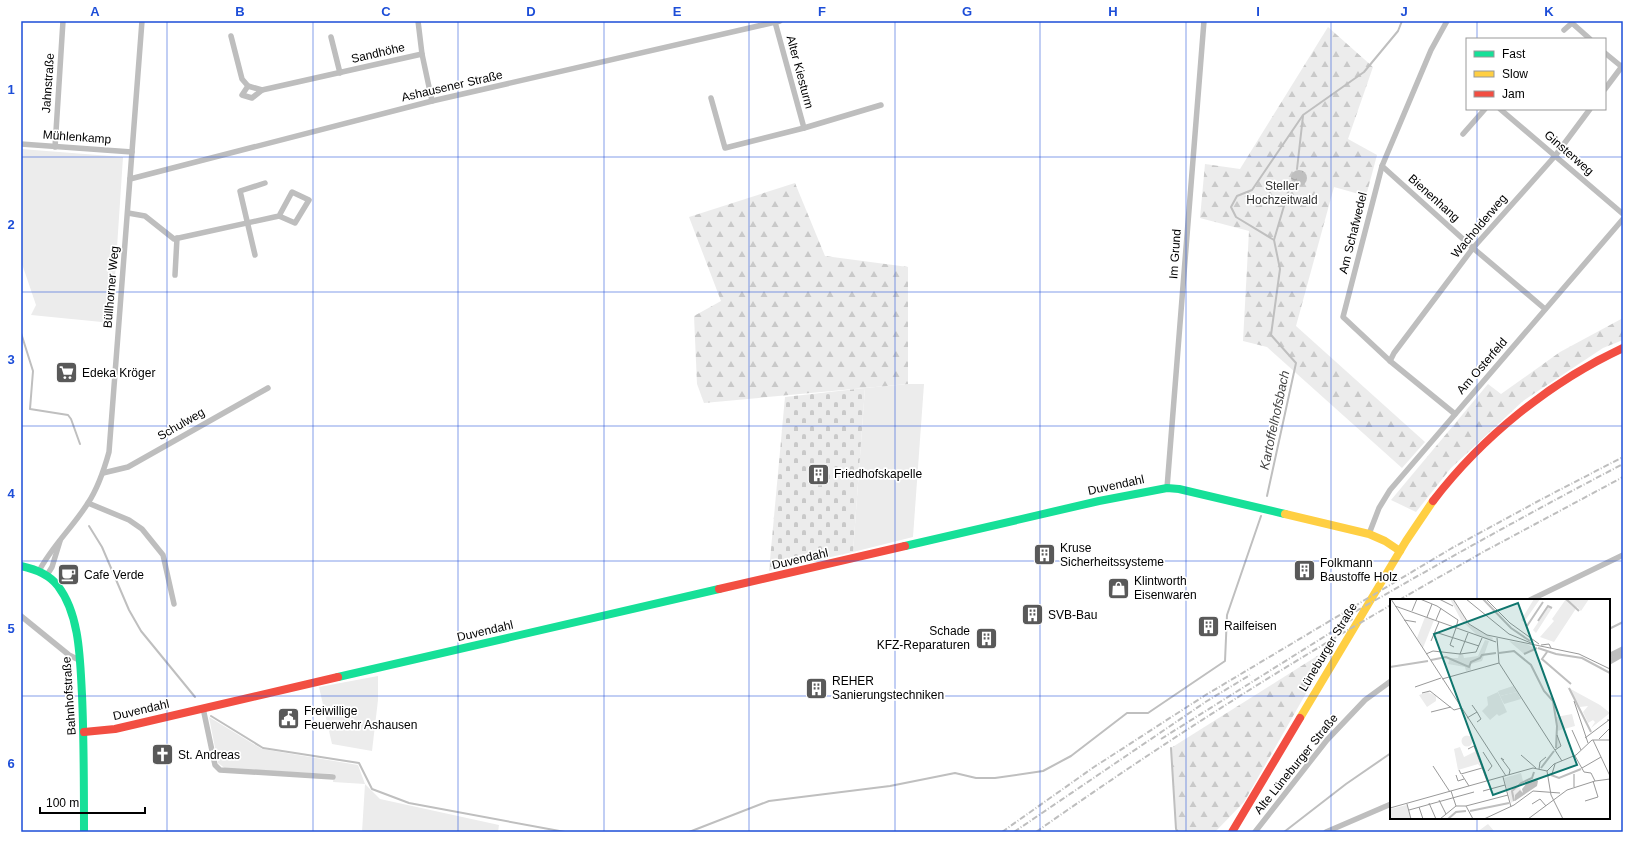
<svg xmlns="http://www.w3.org/2000/svg" width="1644" height="853" font-family="Arial,sans-serif">
<defs>
<pattern id="forest-firs" width="22" height="20" patternUnits="userSpaceOnUse"><rect width="22" height="20" fill="#ececec"/><path d="M5 1l3.5 6h-7zM16 11l3.5 6h-7z" fill="#c9c9c9"/></pattern>
<pattern id="cemetery-stones" width="16" height="16" patternUnits="userSpaceOnUse"><rect width="16" height="16" fill="#ececec"/><path d="M2 7V4a2 2 0 0 1 4 0v3zM10 15v-3a2 2 0 0 1 4 0v3z" fill="#c9c9c9"/></pattern>
<pattern id="water-ripples" width="26" height="14" patternUnits="userSpaceOnUse"><rect width="26" height="14" fill="#bfbfbf"/><path d="M2 4q2-2 4 0t4 0M15 11q2-2 4 0t4 0" fill="none" stroke="#a2a2a2"/></pattern>
</defs>
<rect width="100%" height="100%" fill="#fff"/>
<g fill="#ececec">
<polygon points="21,149 123,157 112,323 31,315 36,305 21,261"/>
<polygon points="908,384 924,384 913,537 853,552 865,388"/>
<polygon points="378,676 378,700 372,751 332,744 319,687"/>
<polygon points="209,717 262,749 358,765 365,784 380,799 499,825 498,832 362,832 365,784 333,782 334,774 226,769 218,763"/>
<polygon points="1488,824 1495,832 1477,832"/>
</g>
<g fill="url(#forest-firs)">
<polygon points="1328,27 1373,67 1348,139 1377,155 1366,196 1334,187 1296,326 1425,442 1402,468 1267,347 1243,341 1249,231 1200,218 1205,164 1240,169"/>
<polygon points="795,183 825,256 908,267 908,384 704,403 697,384 694,316 721,301 689,217"/>
<polygon points="1623,318 1623,340 1603,348 1523,401 1451,468 1416,512 1391,500 1488,384 1501,394 1560,352"/>
<polygon points="1333,646 1244,802 1215,832 1178,832 1176,829 1171,748"/>
</g>
<polygon fill="url(#cemetery-stones)" points="865,388 853,552 769,571 785,397"/>
<circle fill="url(#water-ripples)" cx="1299" cy="178" r="8"/>
<g fill="none" stroke-linecap="round" stroke-linejoin="round">
<g stroke="#bfbfbf" stroke-width="2">
<polyline points="1297,169 1303,116"/>
<polyline points="1274,240 1291,182"/>
<polyline points="21,333 33,371 30,409 68,415 71,419 80,444"/>
<polyline points="1267,496 1296,363 1271,335 1280,269 1274,240 1236,217 1231,207 1237,196 1252,190 1303,115 1364,72 1398,31 1402,21"/>
<polyline points="89,526 102,547 129,610 141,631 195,697"/>
<polyline points="1609,629 1623,622"/>
<polyline points="211,716 263,748 359,763 372,789 409,803 565,832"/>
<polyline points="1171,748 1176,829 1178,832"/>
<polyline points="689,832 769,801 890,786 955,773 976,778 995,778 1043,771 1071,756 1127,713 1148,713 1225,661 1227,615 1261,516"/>
<polyline points="1284,832 1346,784 1391,753"/>
</g>
<g stroke="#bebebe" stroke-width="5.5">
<polyline points="418,21 422,54 432,101"/>
<polyline points="1447,21 1431,50 1382,166 1343,317 1390,361 1455,414"/>
<polyline points="775,22 804,128 881,105"/>
<polyline points="1564,30 1572,23 1590,39"/>
<polyline points="231,36 242,79 248,86 262,90 422,54"/>
<polyline points="331,37 340,73"/>
<polyline points="1605,53 1622,67"/>
<polyline points="248,86 242,95 252,98 262,90"/>
<polyline points="1605,89 1623,65"/>
<polyline points="711,98 725,148 804,128"/>
<polyline points="1500,109 1623,214"/>
<polyline points="1463,134 1485,109"/>
<polyline points="21,144 132,152"/>
<polyline points="55,147 63,21"/>
<polyline points="1382,166 1473,248 1545,309"/>
<polyline points="130,179 432,101 780,21"/>
<polyline points="128,213 145,216 174,239 279,216 295,223 309,200 292,192 279,216"/>
<polyline points="255,255 240,191 265,183"/>
<polyline points="175,275 177,238"/>
<polyline points="1390,361 1394,353 1473,248 1555,156 1590,109"/>
<polyline points="103,473 128,467 268,388"/>
<polyline points="1167,488 1204,21"/>
<polyline points="88,503 129,520 142,529 163,555 174,604"/>
<polyline points="1369,534 1379,508 1390,490 1623,219"/>
<path d="M39,571C52,546 73,527 88,503C98,488 104,470 109,452L142,21"/>
<polyline points="47,575 52,567 60,541"/>
<polyline points="1530,600 1623,555"/>
<polyline points="21,616 69,655 79,660"/>
<polyline points="1609,656 1623,649"/>
<polyline points="1609,662 1623,654"/>
<polyline points="203,708 215,765 220,770 333,777"/>
<polyline points="1255,832 1327,740 1365,700 1391,681"/>
<polyline points="1326,832 1391,804"/>
</g>
<g stroke="#16e098" stroke-width="8">
<polyline points="905,546 1099,501 1167,488 1179,489 1285,514"/>
<path d="M21,566C35,569 49,574 58,586C80,615 80,659 82,695C84,740 84,786 84,832"/>
<polyline points="338,677 719,589"/>
</g>
<g stroke="#ffcf43" stroke-width="8">
<polyline points="1285,514 1369,534 1385,541 1400,551"/>
<polyline points="1300,718 1406,541 1433,501"/>
</g>
<g stroke="#f24e42" stroke-width="8">
<path d="M1433,501C1482,437 1550,382 1623,348"/>
<polyline points="719,589 905,546"/>
<polyline points="84,732 115,729 338,677"/>
<polyline points="1232,832 1300,718"/>
</g>
<g stroke="#bebebe" stroke-width="2" stroke-dasharray="6 2 1 2" stroke-linecap="butt">
<polyline points="1399,600 1485,551 1623,477"/>
<path d="M1346,617C1438,564 1529,513 1623,464"/>
<polyline points="1161,739 1354,618"/>
<polyline points="1002,832 1094,767 1204,696 1452,548 1542,499 1623,457"/>
<polyline points="1014,832 1207,701 1250,675"/>
<path d="M1036,832C1151,751 1269,675 1391,605"/>
</g>
</g>
<path fill="none" stroke="#1d4ed8" stroke-width="1" stroke-opacity="0.55" d="M167,21V832M313,21V832M458,21V832M604,21V832M749,21V832M895,21V832M1040,21V832M1186,21V832M1331,21V832M1477,21V39M1477,109V600M21,157H1623M21,292H1623M21,426H1623M21,561H1623M21,696H1391M1609,696H1623M1477,818V832"/>
<defs>
<symbol id="supermarket-square" viewBox="-11 -11 22 22"><rect x="-9" y="-9" width="18" height="18" rx="4" fill="#595959" stroke="#fff"/><path d="M-6-5.5h2.5l.6 2H6L4.5 2H-2.5L-4.4-4H-6ZM-1.5 3.2a1.3 1.3 0 1 0 .1 0ZM3 3.2a1.3 1.3 0 1 0 .1 0Z" fill="#fff"/></symbol>
<symbol id="building-square" viewBox="-11 -11 22 22"><rect x="-9" y="-9" width="18" height="18" rx="4" fill="#595959" stroke="#fff"/><path d="M-4-6H4V6H1V3H-1V6H-4ZM-2.5-4.3h1.7v1.8h-1.7ZM.8-4.3h1.7v1.8H.8ZM-2.5-1h1.7V.8h-1.7ZM.8-1h1.7V.8H.8Z" fill="#fff"/></symbol>
<symbol id="cafe-square" viewBox="-11 -11 22 22"><rect x="-9" y="-9" width="18" height="18" rx="4" fill="#595959" stroke="#fff"/><path d="M-5.5-4.5H6V0H3Q3 3.5 0 3.5H-2.5Q-5.5 3.5-5.5 0ZM3-3.2v2h1.7v-2ZM-6 4.5H4V6H-6Z" fill="#fff"/></symbol>
<symbol id="shop-square" viewBox="-11 -11 22 22"><rect x="-9" y="-9" width="18" height="18" rx="4" fill="#595959" stroke="#fff"/><path d="M-5-2.5h2.3a2.7 3.5 0 0 1 5.4 0H5L5.5 6h-11ZM-1.5-2.5h3a1.5 2.3 0 0 0-3 0Z" fill="#fff"/></symbol>
<symbol id="civic-square" viewBox="-11 -11 22 22"><rect x="-9" y="-9" width="18" height="18" rx="4" fill="#595959" stroke="#fff"/><path d="M-.6-6.5H3V-4.5H.6V-3L4-1V1h2V6H-6V1h2V-1L-.6-3ZM-1.2 2.5V6h2.4V2.5Z" fill="#fff"/></symbol>
<symbol id="church-square" viewBox="-11 -11 22 22"><rect x="-9" y="-9" width="18" height="18" rx="4" fill="#595959" stroke="#fff"/><path d="M-1.2-6h2.4v3.5h3.3v2.4h-3.3V6h-2.4V-.1h-3.3v-2.4h3.3Z" fill="#fff"/></symbol>
</defs>
<g fill-rule="evenodd">
<use href="#supermarket-square" x="54" y="360" width="25" height="25"/>
<use href="#building-square" x="806" y="462" width="25" height="25"/>
<use href="#building-square" x="1032" y="542" width="25" height="25"/>
<use href="#building-square" x="1292" y="558" width="25" height="25"/>
<use href="#cafe-square" x="56" y="562" width="25" height="25"/>
<use href="#shop-square" x="1106" y="576" width="25" height="25"/>
<use href="#building-square" x="1020" y="602" width="25" height="25"/>
<use href="#building-square" x="1196" y="614" width="25" height="25"/>
<use href="#building-square" x="974" y="626" width="25" height="25"/>
<use href="#building-square" x="804" y="676" width="25" height="25"/>
<use href="#civic-square" x="276" y="706" width="25" height="25"/>
<use href="#church-square" x="150" y="742" width="25" height="25"/>
</g>
<g text-anchor="middle" stroke-width="3.5" stroke-linejoin="round" paint-order="stroke">
<g font-size="12" fill="#000" stroke="#fff">
<text transform="translate(378 53) rotate(-13)" y="4">Sandhöhe</text>
<text transform="translate(800 72) rotate(75)" y="4">Alter Kiesturm</text>
<text transform="translate(48 83) rotate(-86)" y="4">Jahnstraße</text>
<text transform="translate(452 86) rotate(-13)" y="4">Ashausener Straße</text>
<text transform="translate(77 137) rotate(4)" y="4">Mühlenkamp</text>
<text transform="translate(1569 153) rotate(41)" y="4">Ginsterweg</text>
<text transform="translate(1434 198) rotate(42)" y="4">Bienenhang</text>
<text transform="translate(1479 226) rotate(-50)" y="4">Wacholderweg</text>
<text transform="translate(1353 233) rotate(-76)" y="4">Am Schafwedel</text>
<text transform="translate(1175 254) rotate(-86)" y="4">Im Grund</text>
<text transform="translate(111 287) rotate(-85)" y="4">Büllhorner Weg</text>
<text transform="translate(1482 366) rotate(-49)" y="4">Am Osterfeld</text>
<text transform="translate(181 424) rotate(-30)" y="4">Schulweg</text>
<text transform="translate(1116 485) rotate(-12)" y="4">Duvendahl</text>
<text transform="translate(800 559) rotate(-13)" y="4">Duvendahl</text>
<text transform="translate(485 631) rotate(-13)" y="4">Duvendahl</text>
<text transform="translate(1328 647) rotate(-59)" y="4">Lüneburger Straße</text>
<text transform="translate(69 696) rotate(-94)" y="4">Bahnhofstraße</text>
<text transform="translate(141 710) rotate(-13)" y="4">Duvendahl</text>
<text transform="translate(1296 764) rotate(-51)" y="4">Alte Lüneburger Straße</text>
</g>
<g font-size="12" fill="#333" stroke="#fff">
<text x="1282" y="190">Steller<tspan x="1282" dy="14">Hochzeitwald</tspan></text>
</g>
<g font-size="12" fill="#000" stroke="#fff" text-anchor="start">
<text x="82" y="377">Edeka Kröger</text>
<text x="834" y="478">Friedhofskapelle</text>
<text x="1060" y="552">Kruse<tspan x="1060" dy="14">Sicherheitssysteme</tspan></text>
<text x="1320" y="567">Folkmann<tspan x="1320" dy="14">Baustoffe Holz</tspan></text>
<text x="84" y="579">Cafe Verde</text>
<text x="1134" y="585">Klintworth<tspan x="1134" dy="14">Eisenwaren</tspan></text>
<text x="1048" y="619">SVB-Bau</text>
<text x="1224" y="630">Railfeisen</text>
<text x="970" y="635" text-anchor="end">Schade<tspan x="970" dy="14">KFZ-Reparaturen</tspan></text>
<text x="832" y="685">REHER<tspan x="832" dy="14">Sanierungstechniken</tspan></text>
<text x="304" y="715">Freiwillige<tspan x="304" dy="14">Feuerwehr Ashausen</tspan></text>
<text x="178" y="759">St. Andreas</text>
</g>
<g font-size="13" font-style="italic" fill="#444" stroke="#fff">
<text transform="translate(1274 420) rotate(-78)" y="5">Kartoffelhofsbach</text>
</g>
</g>
<g transform="translate(1390 599)">
<rect width="220" height="220" fill="#fff"/>
<path d="M144,0H150L134,23L131,21ZM176,0H199L191,12L187,8L164,43L150,38L164,22L162,20ZM159,7L162,9L146,34L143,31ZM123,87L127,93L110,97L108,92ZM177,88L210,106L220,114L201,129L205,123L203,121L198,124L193,113L198,107L190,108ZM182,115L185,127L167,132L170,147L166,150V118ZM71.5 142a5.5 5.5 0 1 1 11 0a5.5 5.5 0 1 1-11 0ZM70,148L74,158L86,152L91,169L88,165L68,171L64,150ZM131,174L133,182L127,185L134,195L121,204L114,179Z" fill="#ececec"/>
<path d="M60,0H63L80,26L103,39L102,42L87,36L71,21ZM95,41L99,42L92,62L81,65V71L76,72L75,68L58,65L60,59H68L69,55H73L74,59L88,57ZM119,42L137,45L144,49L134,55ZM38,93L46,97V102L37,108L29,96ZM108,93L117,113L109,117L107,115L100,121L92,112L98,106L97,98ZM17,206L21,220H0V210Z" fill="#ececec"/>
<path d="M35,18L44,21L33,49L27,39ZM127,93L131,100L114,105L110,97Z" fill="#ececec"/>
<path d="M146,180L148,182L147,187L125,202V196L130,191L133,194L132,190L137,184Z" fill="#bfbfbf"/>
<path fill="none" stroke="#bfbfbf" stroke-width="2" d="M93,0L121,29L140,42M176,0L189,12M148,22L158,7L162,9M137,27L153,3M148,49L166,55L192,59L220,74M157,53L152,60L181,85M109,54L124,52L141,66L154,92L163,102L167,127L166,149M134,55L147,49M41,61L56,58L79,68L81,63L90,59L92,56L106,54M0,68L38,62M179,89L201,133M151,169L164,152M161,176L169,179L191,170M124,202L122,192L131,184L142,179L144,173M80,212L119,204M58,220L66,213L76,212"/>
<path fill="none" stroke="#999" stroke-width="1" d="M1,0L116,177M30,0L47,7L68,21L66,29M49,0L63,7M63,0L79,25L97,36L189,55L220,70M76,0L119,35L141,44M96,0L120,24L149,45M5,7L106,43M22,12L27,0M37,18L42,5M14,21L26,23M46,21L51,9M45,33L89,47M107,39L109,64L172,162M41,42L49,23M151,46L159,45L161,49M64,48L60,46L66,29M36,55L43,52L70,55L86,53L92,39M70,55L78,34M52,80L109,64M25,88L51,79M32,94L40,92L64,111L71,109M184,102L198,144M41,113L61,108M87,113L91,120L87,123M77,119L87,113L82,106M182,131L191,151M195,139L219,121H217M209,140L220,129M203,141L220,177M78,150L84,147L97,182M165,151L171,147L167,136M93,153L102,167L98,172M131,156L146,169M185,157L194,173L201,174L205,182M114,161L111,159L120,171L119,176M43,167L60,193M192,169L211,158M149,170L150,163L156,158M69,171L71,175L92,169M157,172L164,165L186,156L202,141H220M157,172L161,196L173,220M66,176L68,182L74,180M72,176L79,187M158,177L162,175L165,165M113,178L121,208M184,188V175M61,192L66,207M93,192L115,186M49,201L56,215M195,202L208,198L203,182M39,204L46,220M17,205L21,220M142,205L150,200L156,207M76,207L83,220M29,208L33,220M0,209L143,169L157,172M19,211L84,193M50,220L66,207H76L118,196M94,220L124,206L143,192L170,194M138,220L177,191L205,182L220,180"/>
<path fill="#0f766e" fill-opacity="0.15" stroke="#0f766e" stroke-width="2" d="M128,4L187,166L103,196L44,35Z"/>
<rect width="220" height="220" fill="none" stroke="#000" stroke-width="2"/>
</g>
<rect width="1644" height="853" fill="none" stroke="#ffffff" stroke-width="44"/>
<rect x="1466" y="38" width="140" height="72" fill="#ffffff" stroke="#999999"/>
<rect x="1474" y="51" width="20" height="6" fill="#16e098" stroke="#999999"/>
<text x="1502" y="58" font-size="12" fill="#000000">Fast</text>
<rect x="1474" y="71" width="20" height="6" fill="#ffcf43" stroke="#999999"/>
<text x="1502" y="78" font-size="12" fill="#000000">Slow</text>
<rect x="1474" y="91" width="20" height="6" fill="#f24e42" stroke="#999999"/>
<text x="1502" y="98" font-size="12" fill="#000000">Jam</text>
<path d="M40 807v6h105v-6" fill="none" stroke="#000000" stroke-width="2"/>
<text x="46" y="807" font-size="12" fill="#000000" stroke="#ffffff" stroke-width="3" paint-order="stroke">100 m</text>
<rect x="22" y="22" width="1600" height="809" fill="none" stroke="#1d4ed8" stroke-width="1.5"/>
<g font-size="13" text-anchor="middle" font-weight="bold" fill="#1d4ed8">
<text x="95" y="16">A</text>
<text x="240" y="16">B</text>
<text x="386" y="16">C</text>
<text x="531" y="16">D</text>
<text x="677" y="16">E</text>
<text x="822" y="16">F</text>
<text x="967" y="16">G</text>
<text x="1113" y="16">H</text>
<text x="1258" y="16">I</text>
<text x="1404" y="16">J</text>
<text x="1549" y="16">K</text>
<text x="11" y="94">1</text>
<text x="11" y="229">2</text>
<text x="11" y="364">3</text>
<text x="11" y="498">4</text>
<text x="11" y="633">5</text>
<text x="11" y="768">6</text>
</g>
</svg>
